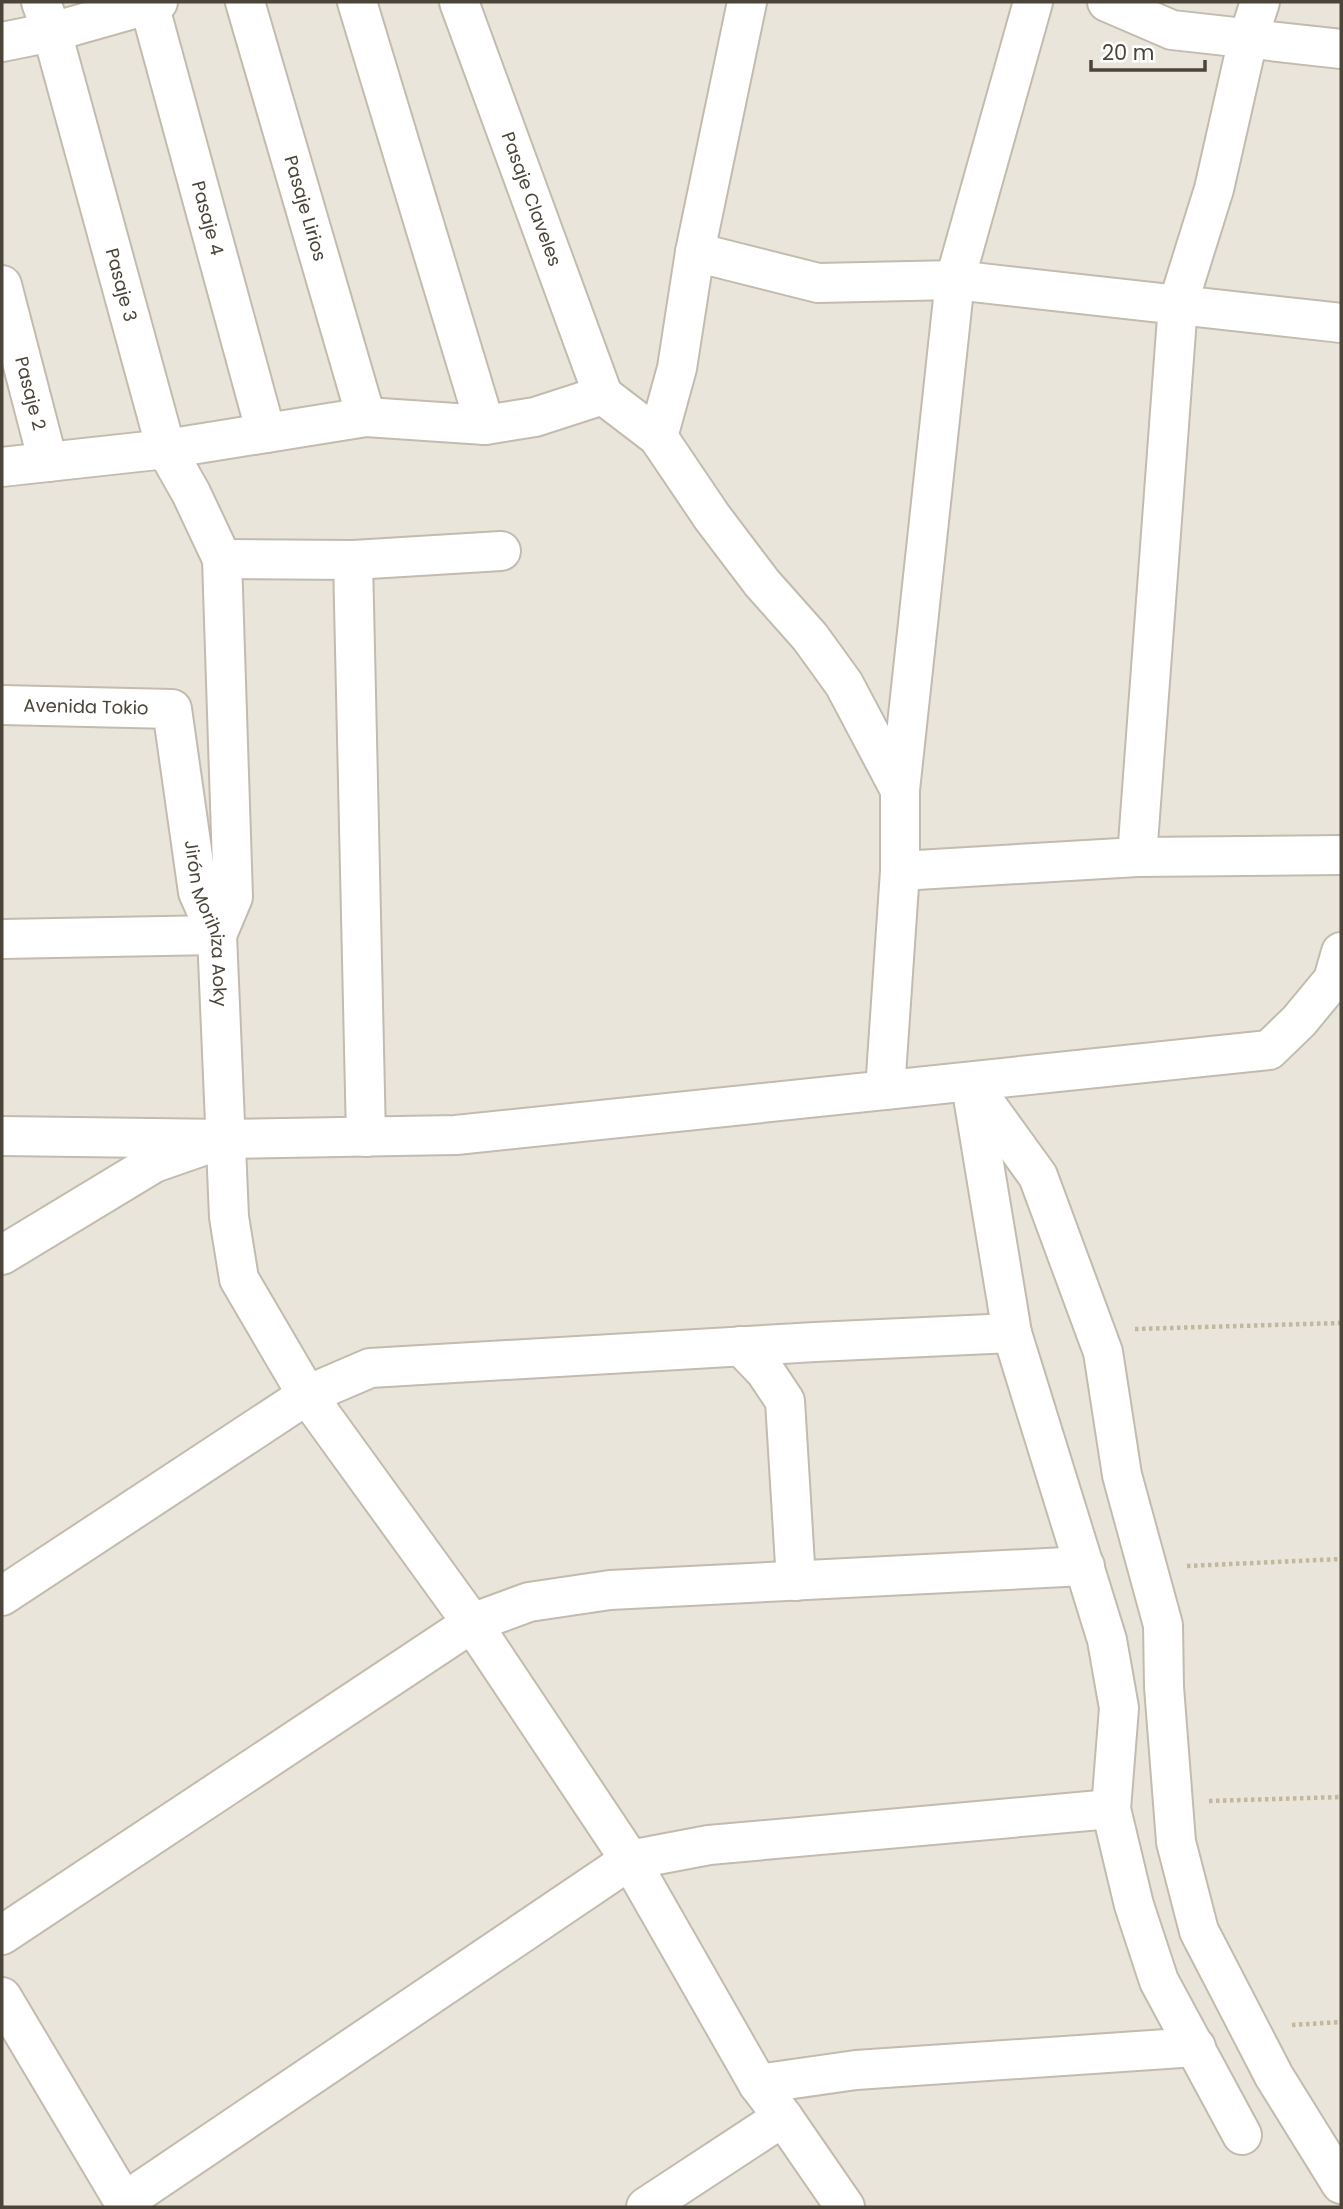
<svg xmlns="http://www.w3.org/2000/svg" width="1343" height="2209" font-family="Poppins,sans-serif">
<rect width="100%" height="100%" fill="#f6f3ec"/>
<rect fill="#eae5da" x="2" y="2" width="1339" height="2205"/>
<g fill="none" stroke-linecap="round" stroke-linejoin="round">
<defs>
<g id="minor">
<path id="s1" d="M245,2L366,417"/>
<polyline points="357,2 485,425"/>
<path id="s2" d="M459,2L603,395"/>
<polyline points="1107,2 1172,30 1341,49"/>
<path id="s3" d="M149,4L266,433"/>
<polyline points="2,42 52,32 158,2"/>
<polyline points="695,252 818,283 955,280 1341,323"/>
<path id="s4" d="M2,285L48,462"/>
<polyline points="658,437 677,368 695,252 747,2"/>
<polyline points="2,467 166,449 366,417 485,425 535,417 603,395 658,437 712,517 762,583 810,637 844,684 900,790"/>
<polyline points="222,559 353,560 501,551"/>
<polyline points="353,560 366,1137"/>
<path id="s5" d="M2,705L172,709L198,892L217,935L229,1217L239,1279L307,1395L472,1623L630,1860L758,2084L783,2117L845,2207"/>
<polyline points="1137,857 1178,304 1214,189 1248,39 1260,2"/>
<polyline points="900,871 1137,857 1341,855"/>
<polyline points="2,939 217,935 233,897 222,559 191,493 166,449 52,32 41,2"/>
<polyline points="970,1082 1038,1176 1103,1352 1122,1475 1163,1625 1164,1687 1176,1842 1199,1931 1274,2076 1341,2184"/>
<polyline points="885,1090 900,871 900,790 955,280 1033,2"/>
<polyline points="972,1091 1012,1333 1107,1640 1119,1708 1111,1809 1134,1905 1159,1981 1242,2135"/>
<polyline points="2,1136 225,1139 456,1135 1269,1050 1299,1021 1333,980 1341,952"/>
<polyline points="2,1255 154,1163 200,1147"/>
<polyline points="741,1346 765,1371 785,1401 796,1581"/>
<polyline points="2,1596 307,1395 370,1368 815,1342 1012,1333"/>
<polyline points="2,1935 472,1623 529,1602 610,1590 1085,1566"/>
<polyline points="2,1997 127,2207"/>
<polyline points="758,2084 856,2070 1196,2047"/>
<polyline points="124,2202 630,1860 709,1845 1111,1809"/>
<polyline points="646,2207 783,2117"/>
</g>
</defs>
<use href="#minor" stroke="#c2bbae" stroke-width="42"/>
<g stroke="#c4b79f" stroke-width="4.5" stroke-dasharray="3.5 3.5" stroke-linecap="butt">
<polyline points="1135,1329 1341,1323"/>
<polyline points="1187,1566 1341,1559"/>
<polyline points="1209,1801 1341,1797"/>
<polyline points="1292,2025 1341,2022"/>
</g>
<use href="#minor" stroke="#fff" stroke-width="38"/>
</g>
<g text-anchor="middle" stroke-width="5" stroke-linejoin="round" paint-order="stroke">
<g font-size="18" fill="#4b4439" stroke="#fff">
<text dy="6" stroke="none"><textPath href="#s2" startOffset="210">Pasaje Claveles</textPath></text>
<text dy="6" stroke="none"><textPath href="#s1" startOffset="215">Pasaje Lirios</textPath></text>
<text dy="6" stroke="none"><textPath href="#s3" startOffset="222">Pasaje 4</textPath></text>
<text transform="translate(121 285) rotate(75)" y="6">Pasaje 3</text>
<text dy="6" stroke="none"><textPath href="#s4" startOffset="112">Pasaje 2</textPath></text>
<text dy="6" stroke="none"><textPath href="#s5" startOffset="84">Avenida Tokio</textPath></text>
<text dy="6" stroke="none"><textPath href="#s5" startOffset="388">Jirón Morihiza Aoky</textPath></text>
</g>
</g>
<rect width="1343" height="2209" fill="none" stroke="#4b4439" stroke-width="7"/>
<path d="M1091 60v10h114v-10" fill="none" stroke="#4b4439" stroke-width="3.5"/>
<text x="1102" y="60" font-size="21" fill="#4b4439" stroke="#ffffff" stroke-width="5" paint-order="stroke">20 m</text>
</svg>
